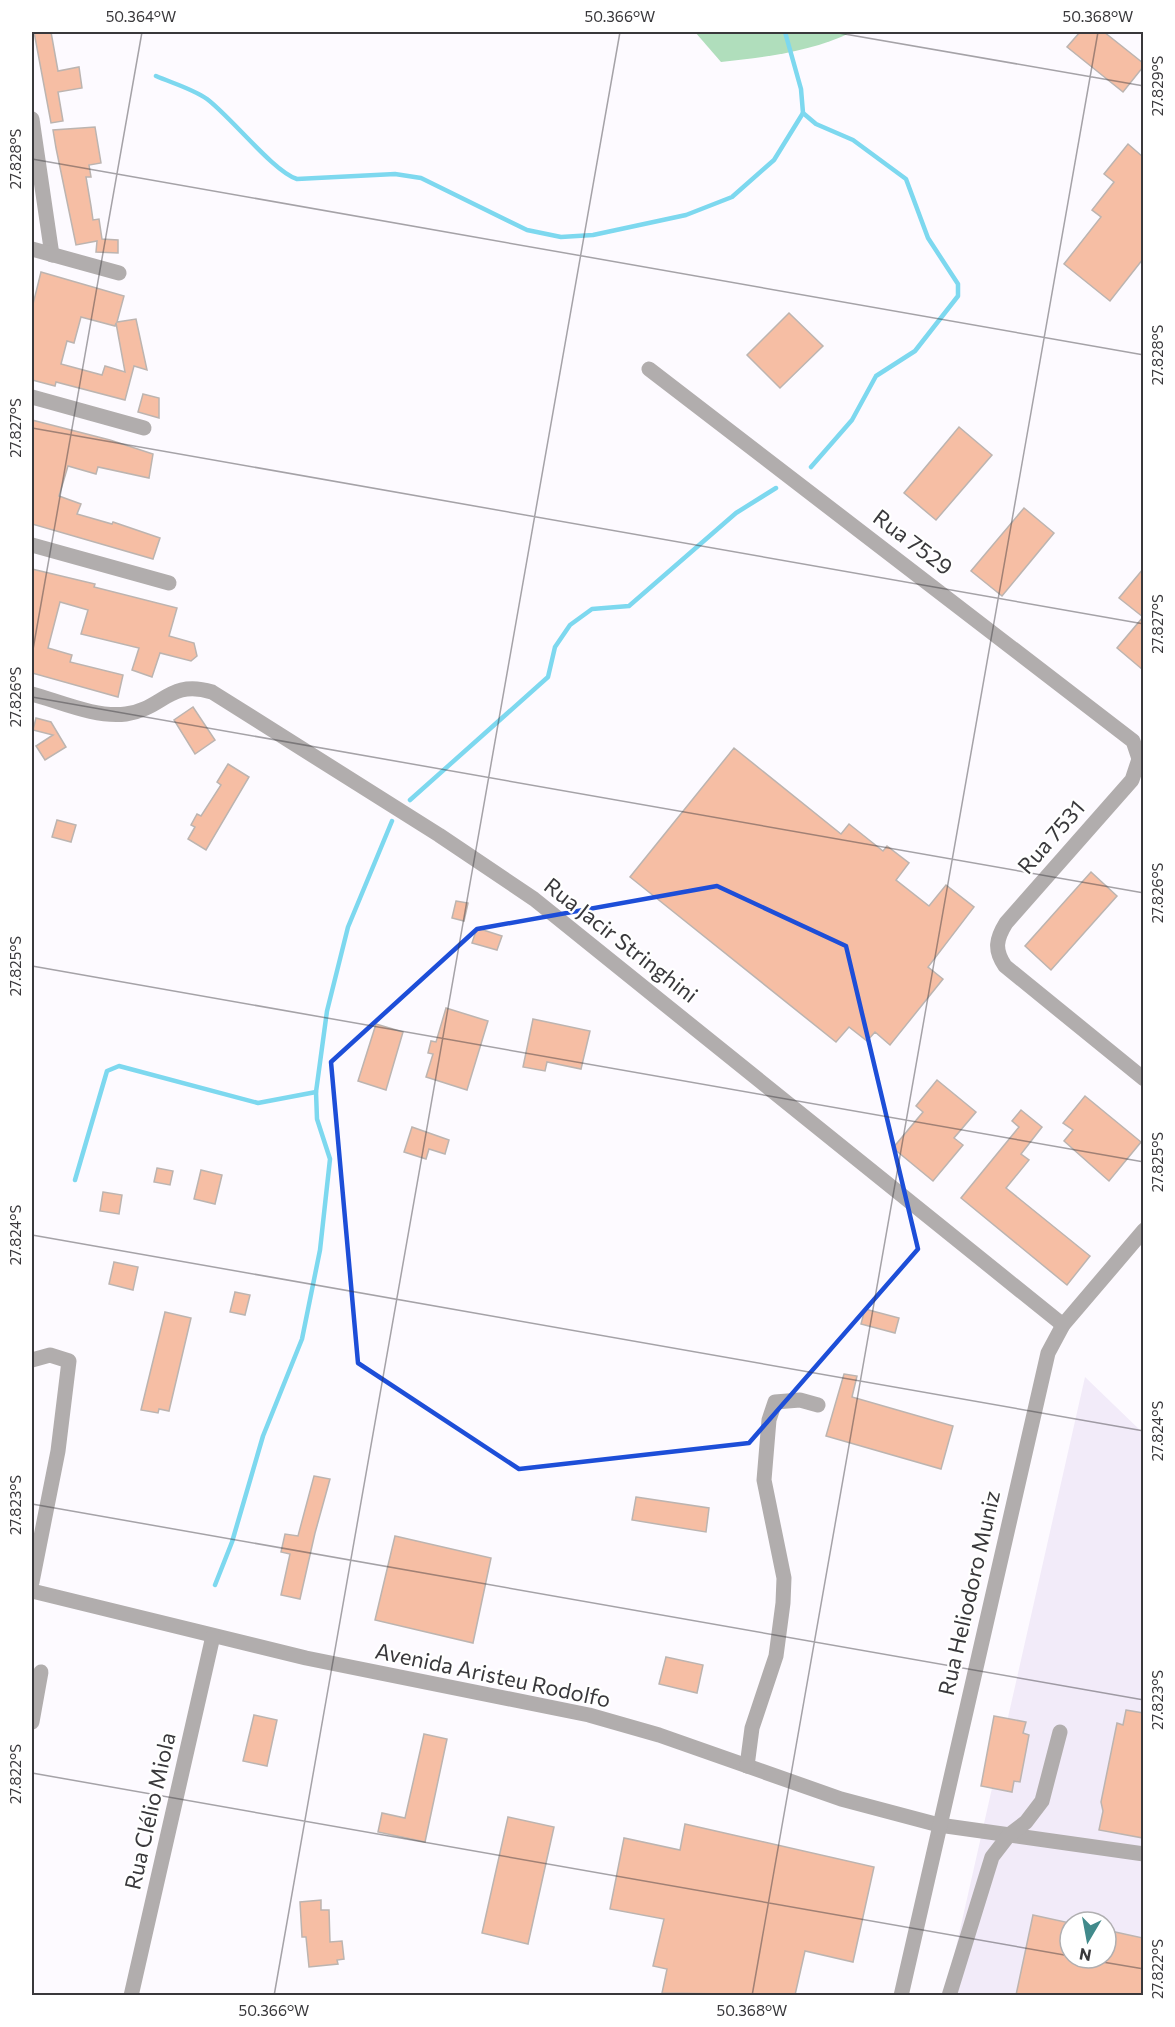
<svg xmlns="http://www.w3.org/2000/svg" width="1175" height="2027" font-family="Commissioner,sans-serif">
<rect width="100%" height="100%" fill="#fdfaff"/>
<path fill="#f2ebf9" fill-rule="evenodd" d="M1085,1377L1143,1433V1995L945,1996ZM1070,1922H1106V1958H1070Z"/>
<path fill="#b0debc" d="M695,32H852C810,52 767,57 721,62Z"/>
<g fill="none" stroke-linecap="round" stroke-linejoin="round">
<g stroke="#7dd8ef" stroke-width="4.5">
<path d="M156,76C172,83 193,89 207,99C231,117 274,172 297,179L395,174L421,178L527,230L561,237L593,235L686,215L732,197L774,160L803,113L801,89L785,32"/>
<polyline points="803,113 816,124 853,140 906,179 928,238 958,284 958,296 915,351 876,376 852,420 811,467"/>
<polyline points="410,800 548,677 555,647 570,625 592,609 629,606 736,513 776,488"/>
<polyline points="75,1180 107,1071 119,1066 258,1103 316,1092"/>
<polyline points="215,1585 232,1542 263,1436 302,1339 320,1250 330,1159 317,1119 316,1092 327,1011 348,927 392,821"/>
</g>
</g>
<g fill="#f6bea4" stroke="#bcb4b0" stroke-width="1.5" fill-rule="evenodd">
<polygon points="34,32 51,32 58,71 79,67 82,88 58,92 63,121 51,123"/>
<polygon points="1080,32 1104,32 1143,63 1143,67 1123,92 1067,47"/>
<polygon points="95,127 101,163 89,165 91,177 86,177 91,206 93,220 99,219 102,239 118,240 118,253 96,252 97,241 76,245 56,148 53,130"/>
<polygon points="1128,144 1143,157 1143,259 1110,301 1064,264 1101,217 1092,210 1114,182 1104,174"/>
<path d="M41,272L124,296L117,322L136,319L147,370L134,366L125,400L56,382L55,386L32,380V308ZM81,317L115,326L116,323L125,372L105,366L102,375L61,364L67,341L74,343Z"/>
<polygon points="789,313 823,346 780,388 747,355"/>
<polygon points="143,394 159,398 159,418 138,412"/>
<polygon points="32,420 110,440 153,454 149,478 98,467 96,474 68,466 59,496 81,504 77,514 112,524 113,522 160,538 153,559 32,524"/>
<polygon points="959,427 992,455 936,520 904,493"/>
<polygon points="1024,508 1054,533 1002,596 971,571"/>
<polygon points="32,569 95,584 94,587 177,608 169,636 194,643 197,656 191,661 160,653 152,677 132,670 139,648 81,634 88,610 60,602 48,648 72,655 70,662 123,675 118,697 32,673"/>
<polygon points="1143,569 1143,670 1117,648 1143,617 1119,598"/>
<polygon points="193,707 215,740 195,754 174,720"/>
<polygon points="36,718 51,722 66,747 45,760 36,746 53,735 33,730"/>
<polygon points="734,748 841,834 849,824 883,851 887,846 909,863 896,880 929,906 946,885 974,907 928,967 943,979 890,1045 875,1032 867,1041 849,1027 836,1042 630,877"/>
<polygon points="228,764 249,777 206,850 188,839 195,827 191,825 197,814 201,816 221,785 217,782"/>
<polygon points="57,820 76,825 71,842 52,837"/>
<polygon points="1091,872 1117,896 1051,970 1025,946"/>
<polygon points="456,901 468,903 464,921 452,918"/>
<polygon points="477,928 502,936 497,950 472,943"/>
<polygon points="446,1008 488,1021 467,1090 426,1077 433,1054 428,1053 431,1041 436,1042"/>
<polygon points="533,1019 590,1031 581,1069 547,1062 545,1071 523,1067"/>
<polygon points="376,1024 403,1032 386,1090 358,1081"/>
<polygon points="937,1080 976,1112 954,1138 963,1145 933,1181 893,1148 923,1112 916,1106"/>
<polygon points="1085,1096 1141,1142 1109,1181 1064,1141 1073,1130 1063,1123"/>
<polygon points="1021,1110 1042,1127 1021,1154 1029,1160 1006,1188 1090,1256 1067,1285 961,1198 1019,1127 1012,1121"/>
<polygon points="412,1127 449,1140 445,1154 429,1149 426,1159 404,1152"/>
<polygon points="157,1168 173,1171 170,1185 154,1182"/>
<polygon points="201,1170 222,1175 215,1204 194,1199"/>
<polygon points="103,1192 122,1195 119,1214 100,1211"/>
<polygon points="114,1262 138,1267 133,1290 109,1284"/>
<polygon points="235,1292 250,1295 245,1315 230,1312"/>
<polygon points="865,1309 899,1318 895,1333 861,1324"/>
<polygon points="165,1312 191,1318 169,1411 159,1409 158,1413 141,1410"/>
<polygon points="844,1374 857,1376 852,1397 953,1426 941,1469 826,1436"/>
<polygon points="314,1476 330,1479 315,1533 300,1599 281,1595 290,1554 281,1552 285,1534 298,1536"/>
<polygon points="636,1497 709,1508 706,1532 632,1520"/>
<polygon points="395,1536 491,1558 473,1643 375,1620"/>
<polygon points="666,1657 703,1665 697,1693 659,1684"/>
<polygon points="1126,1710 1143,1713 1143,1838 1099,1830 1103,1811 1101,1802 1117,1723 1123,1725"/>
<polygon points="254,1715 277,1720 267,1766 243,1761"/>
<polygon points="994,1716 1026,1722 1023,1733 1029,1735 1020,1782 1014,1781 1012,1792 981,1786"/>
<polygon points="424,1734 447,1739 425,1842 378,1832 382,1813 405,1818"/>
<polygon points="508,1817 554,1827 528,1944 482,1933"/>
<polygon points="685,1824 874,1867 853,1962 805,1951 795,1995 662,1993 667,1969 653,1966 664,1919 610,1909 624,1838 680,1850"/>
<polygon points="321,1900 321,1910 329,1910 330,1942 342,1941 344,1959 337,1960 338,1964 309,1967 306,1937 302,1937 300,1902"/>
<polygon points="1033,1915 1070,1923 1070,1958 1106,1958 1106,1930 1143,1938 1143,1995 1016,1995"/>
</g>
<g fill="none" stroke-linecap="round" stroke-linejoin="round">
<g stroke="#b1adad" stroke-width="15">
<polyline points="32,119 52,255"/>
<polyline points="32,249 119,273"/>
<path d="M649,369L1133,741L1139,759L1132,780L1006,923C996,939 994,950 1005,966L1144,1079"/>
<polyline points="32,397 144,428"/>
<polyline points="32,545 169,583"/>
<path d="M32,694C61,702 96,718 126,714C163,709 169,679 212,692L439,835L534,899L1063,1325"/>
<polyline points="32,1360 50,1355 69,1361 58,1451 32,1582"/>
<polyline points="32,1591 306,1658 589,1715 659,1735 841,1799 939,1825 1144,1854"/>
<polyline points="32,1722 41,1672"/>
<polyline points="747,1766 752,1728 776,1656 783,1603 784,1578 764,1480 769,1420 775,1402 800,1400 818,1405"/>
<polyline points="131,1996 213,1636"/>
<polyline points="901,1996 1048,1353 1063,1325 1144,1230"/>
<polyline points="949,1996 992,1857 1009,1835 1026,1822 1042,1801 1060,1732"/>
</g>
</g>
<path fill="none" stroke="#1d4ed8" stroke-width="4.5" stroke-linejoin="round" d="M717,886L846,946L918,1249L749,1443L519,1469L358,1363L331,1062L477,929Z"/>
<path fill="none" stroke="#39383b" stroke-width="1.5" stroke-opacity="0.45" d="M833,32L1144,86M32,159L1144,355M32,428L1144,624M32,655L142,32M32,697L1144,893M32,966L1144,1162M32,1235L1144,1431M32,1504L1144,1700M32,1773L1070,1956M1079,1958L1144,1969M274,1996L620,32M752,1996L1098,32"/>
<g text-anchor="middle" stroke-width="4.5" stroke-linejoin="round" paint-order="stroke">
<g font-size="22" fill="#39383b" stroke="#fff">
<text transform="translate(913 542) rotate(37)" y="8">Rua 7529</text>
<text transform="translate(1051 837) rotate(-49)" y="8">Rua 7531</text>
<text transform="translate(621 940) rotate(38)" y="8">Rua Jacir Stringhini</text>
<text transform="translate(969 1593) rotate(-77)" y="8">Rua Heliodoro Muniz</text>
<text transform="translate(493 1675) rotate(12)" y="8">Avenida Aristeu Rodolfo</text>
<text transform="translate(150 1811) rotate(-77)" y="8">Rua Clélio Miola</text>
</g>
</g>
<rect width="1175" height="2027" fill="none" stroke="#ffffff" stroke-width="66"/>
<g transform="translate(1088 1940) rotate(190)"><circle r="28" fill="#ffffff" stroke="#b0afb1" stroke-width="1.5"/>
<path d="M0-4.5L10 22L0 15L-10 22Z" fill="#418a8b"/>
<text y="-9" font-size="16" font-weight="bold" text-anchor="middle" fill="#39383b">N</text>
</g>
<rect x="33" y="33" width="1109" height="1961" fill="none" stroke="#39383b" stroke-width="2"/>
<g font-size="15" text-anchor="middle" fill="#39383b">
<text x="141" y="22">50.364°W</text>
<text x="620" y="22">50.366°W</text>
<text x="1098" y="22">50.368°W</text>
<text transform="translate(1158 86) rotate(-90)" y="5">27.829°S</text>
<text transform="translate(16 159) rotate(-90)" y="5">27.828°S</text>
<text transform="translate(1158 355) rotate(-90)" y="5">27.828°S</text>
<text transform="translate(16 428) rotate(-90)" y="5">27.827°S</text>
<text transform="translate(1158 624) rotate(-90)" y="5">27.827°S</text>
<text transform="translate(16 697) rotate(-90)" y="5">27.826°S</text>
<text transform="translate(1158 893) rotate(-90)" y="5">27.826°S</text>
<text transform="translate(16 966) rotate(-90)" y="5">27.825°S</text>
<text transform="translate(1158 1162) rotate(-90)" y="5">27.825°S</text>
<text transform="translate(16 1235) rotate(-90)" y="5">27.824°S</text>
<text transform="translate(1158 1431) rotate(-90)" y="5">27.824°S</text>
<text transform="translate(16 1505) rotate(-90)" y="5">27.823°S</text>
<text transform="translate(1158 1700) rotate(-90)" y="5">27.823°S</text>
<text transform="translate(16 1774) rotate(-90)" y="5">27.822°S</text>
<text transform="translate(1158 1969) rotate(-90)" y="5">27.822°S</text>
<text x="274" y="2016">50.366°W</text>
<text x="752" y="2016">50.368°W</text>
</g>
</svg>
